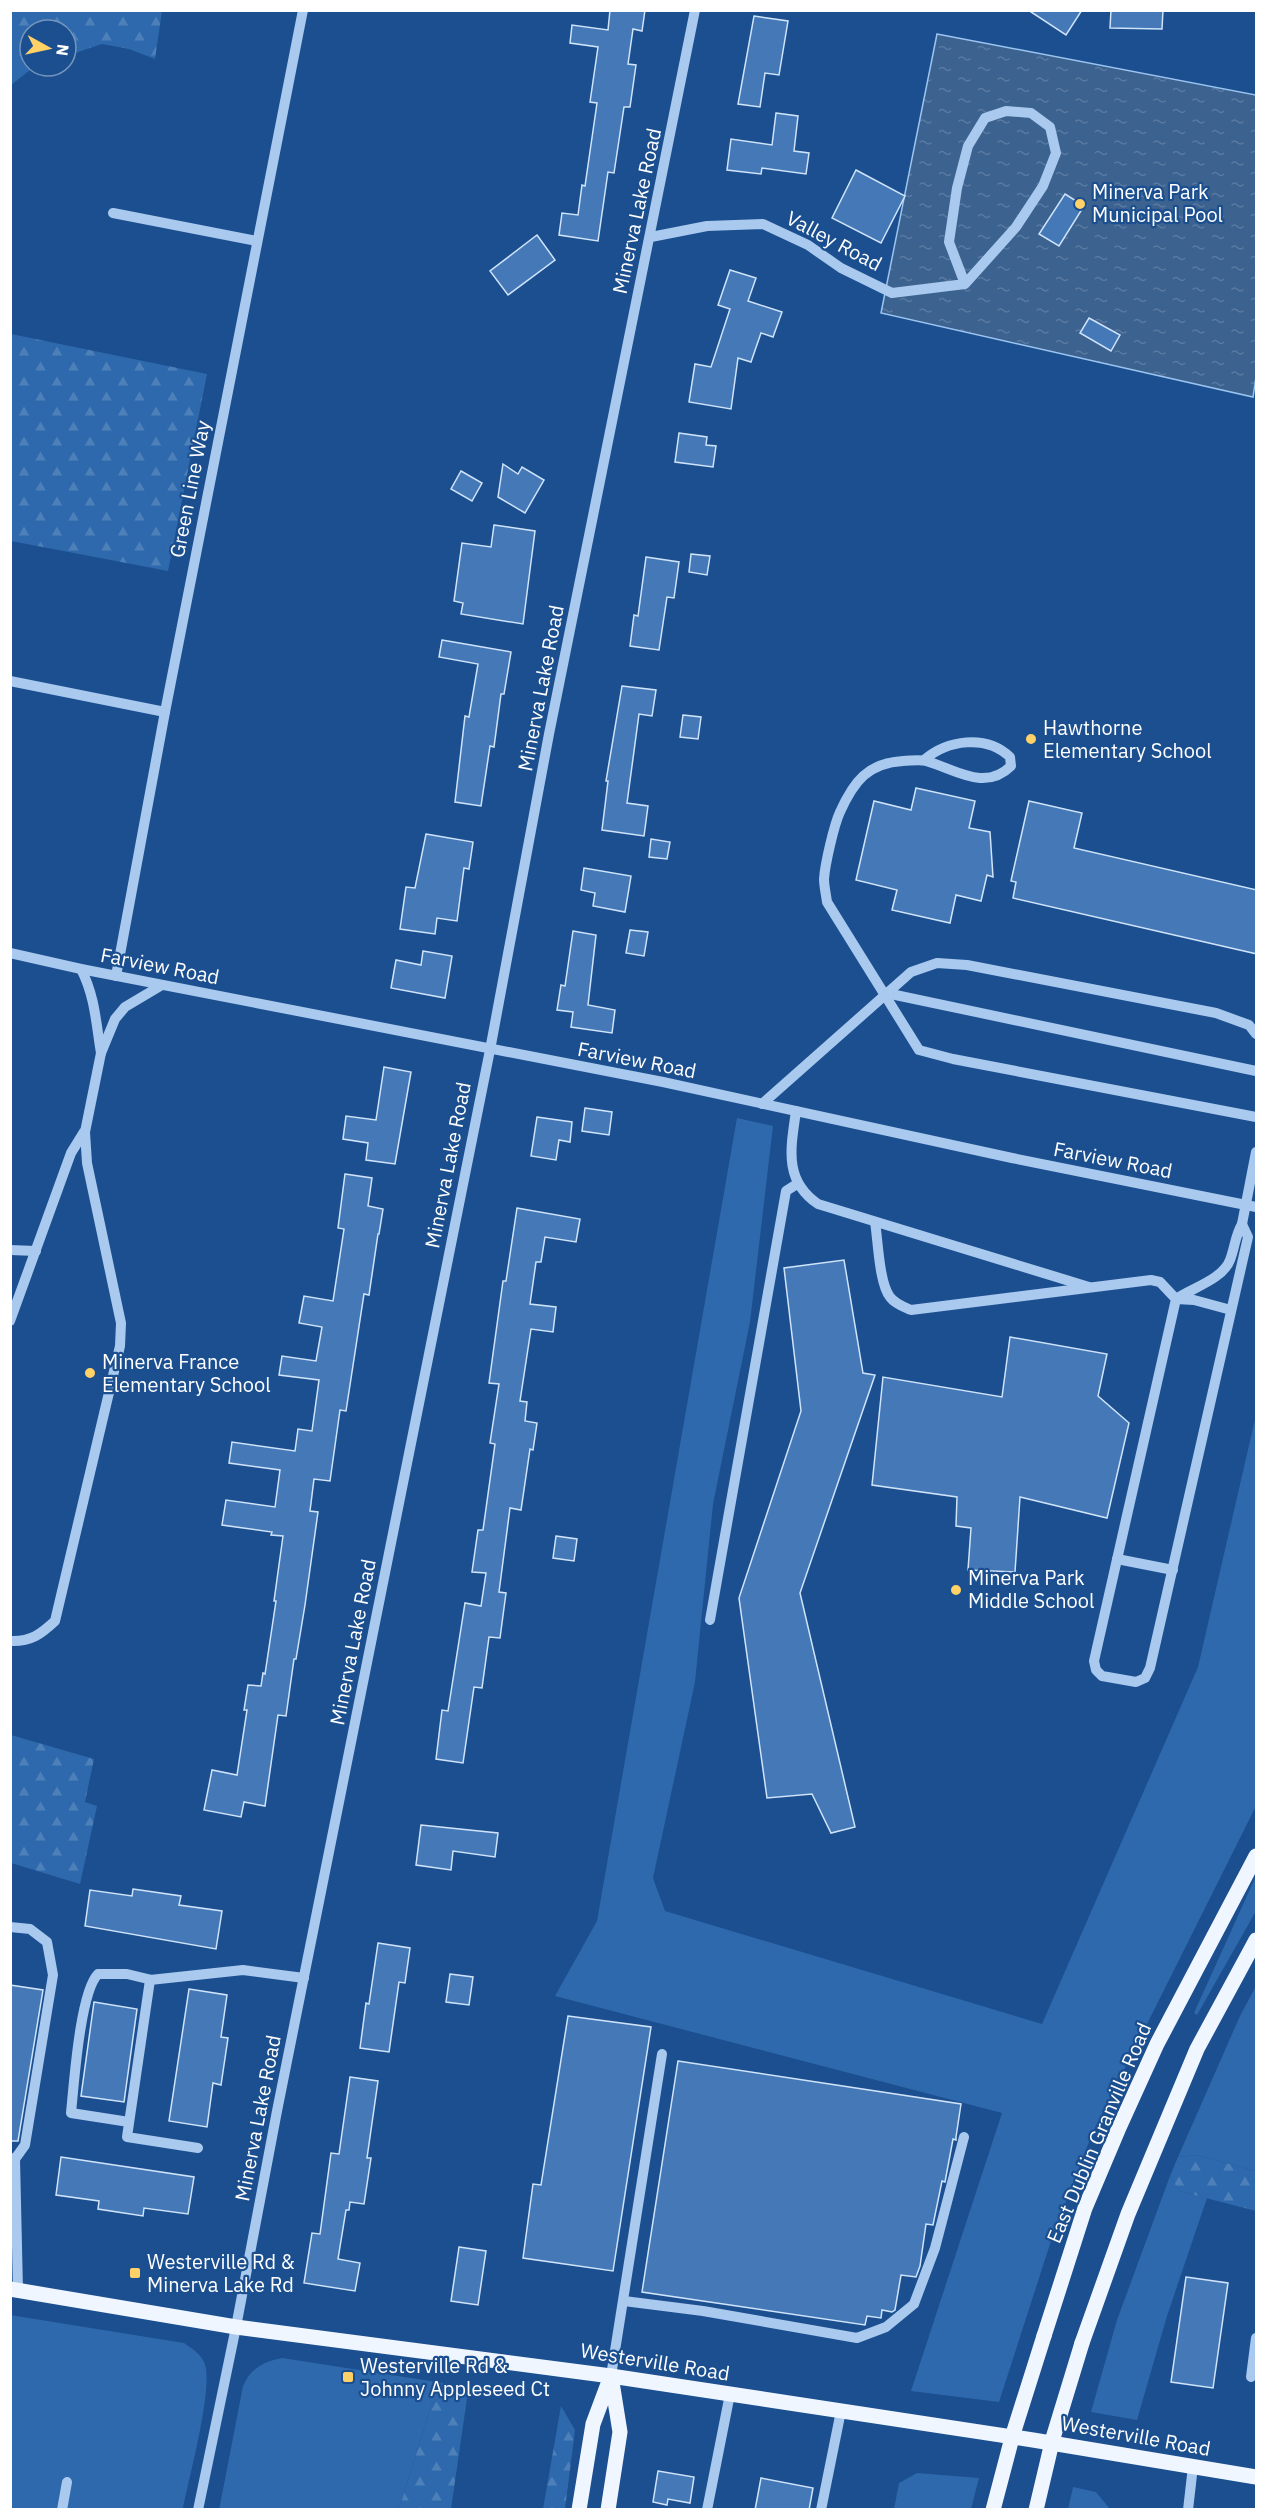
<svg xmlns="http://www.w3.org/2000/svg" width="1267" height="2520" font-family="'IBM Plex Sans',sans-serif">
<defs>
<pattern id="forest-firs" width="22" height="20" patternUnits="userSpaceOnUse" patternTransform="scale(1.5)"><rect width="22" height="20" fill="#2e69ad"/><path d="M5 1l3.5 6h-7zM16 11l3.5 6h-7z" fill="#4d80b9"/></pattern>
<pattern id="water-ripples" width="26" height="14" patternUnits="userSpaceOnUse" patternTransform="scale(1.5)"><rect width="26" height="14" fill="#3c6290"/><path d="M2 4q2-2 4 0t4 0M15 11q2-2 4 0t4 0" fill="none" stroke="#597aa1"/></pattern>
</defs>
<rect width="100%" height="100%" fill="#1b4f8f"/>
<g fill="#2e69ad">
<polygon points="737,1118 773,1126 750,1322 713,1504 695,1682 653,1878 665,1911 1042,2024 1198,1667 1256,1415 1256,1806 1092,2134 1051,2241 999,2402 911,2391 1002,2113 555,1996 597,1921"/>
<polygon points="1256,1876 1256,1911 1197,2015 1194,2013"/>
<polygon points="1256,1986 1256,2171 1196,2155 1178,2157 1240,2016"/>
<polygon points="1170,2176 1179,2191 1207,2198 1167,2316 1137,2420 1091,2412 1117,2320"/>
<path d="M10,2315L184,2343C191,2348 200,2353 204,2362C215,2384 188,2481 183,2509H11Z"/>
<path d="M282,2358L456,2385L432,2403L399,2509L219,2510L243,2386C251,2368 263,2362 282,2358Z"/>
<polygon points="917,2473 979,2478 971,2509 894,2509 899,2483"/>
<polygon points="1073,2487 1096,2492 1110,2509 1068,2509"/>
</g>
<g fill="url(#forest-firs)">
<polygon points="11,11 162,11 155,59 129,49 102,44 66,56 66,30 30,30 30,66 35,66 11,85"/>
<polygon points="11,334 207,374 168,571 11,541"/>
<polygon points="11,1735 94,1759 85,1802 97,1806 80,1884 11,1863"/>
<polygon points="1196,2155 1256,2171 1256,2211 1179,2191 1170,2176 1178,2157"/>
<polygon points="456,2385 467,2398 451,2509 399,2509 432,2403"/>
<polygon points="561,2406 575,2430 565,2509 543,2509"/>
</g>
<polygon fill="url(#water-ripples)" stroke="#9cc4f0" stroke-width="1.5" points="937,34 1256,95 1256,377 1253,397 881,313"/>
<g fill="#4478b7" stroke="#cfe3fa" stroke-width="1.5">
<polygon points="610,10 645,10 642,31 633,29 628,64 636,65 630,107 624,107 614,173 608,172 598,241 559,235 562,213 578,215 582,185 585,186 597,103 590,102 598,47 570,43 572,25 608,30"/>
<polygon points="1028,10 1082,10 1066,35"/>
<polygon points="1111,10 1163,10 1162,29 1110,28"/>
<polygon points="754,16 788,21 779,75 765,73 760,107 738,104"/>
<polygon points="776,113 798,116 794,151 809,153 806,174 762,168 761,174 727,170 731,139 772,145"/>
<polygon points="856,170 905,196 881,243 832,218"/>
<polygon points="1065,194 1084,206 1059,246 1039,234"/>
<polygon points="537,235 555,260 508,295 490,271"/>
<polygon points="730,270 756,278 748,301 782,312 773,337 761,333 751,362 738,358 731,409 689,402 695,364 711,367 730,309 718,305"/>
<polygon points="1089,318 1120,335 1111,351 1080,333"/>
<polygon points="679,433 707,437 706,445 716,446 713,467 675,462"/>
<polygon points="503,464 518,474 522,467 544,480 525,513 498,497"/>
<polygon points="461,471 482,483 472,501 451,489"/>
<polygon points="494,525 535,531 523,624 461,614 463,603 454,601 462,543 491,547"/>
<polygon points="691,554 710,556 707,575 689,572"/>
<polygon points="646,557 679,562 674,598 667,597 659,650 630,646 634,615 638,616"/>
<polygon points="442,640 511,652 504,694 501,694 494,747 490,746 481,806 455,802 465,716 469,717 478,664 439,657"/>
<polygon points="622,686 656,690 652,716 639,714 627,803 648,806 644,836 602,830 608,781 606,781"/>
<polygon points="683,715 701,717 698,739 680,737"/>
<polygon points="916,788 975,801 969,828 990,832 993,877 987,875 981,901 956,895 950,923 892,910 897,890 856,880 874,801 911,810"/>
<polygon points="1029,801 1082,813 1074,848 1257,890 1257,954 1013,898 1016,882 1011,881"/>
<polygon points="426,834 473,842 469,869 464,868 457,921 437,918 435,934 400,929 406,887 415,888"/>
<polygon points="651,839 670,842 667,859 649,857"/>
<polygon points="584,868 631,876 625,912 593,906 595,893 581,890"/>
<polygon points="630,930 648,932 644,956 626,953"/>
<polygon points="573,931 596,935 588,1005 615,1010 612,1033 571,1027 573,1012 557,1010 561,985 565,986"/>
<polygon points="423,951 452,956 445,998 391,988 396,960 421,965"/>
<polygon points="384,1067 411,1072 395,1164 366,1160 368,1143 343,1139 346,1116 376,1120"/>
<polygon points="585,1108 612,1112 609,1135 582,1131"/>
<polygon points="537,1117 572,1122 570,1142 559,1140 556,1160 531,1156"/>
<polygon points="345,1174 372,1178 368,1206 383,1209 379,1234 378,1234 369,1295 364,1294 346,1411 340,1410 330,1481 314,1479 310,1511 318,1512 305,1605 296,1659 294,1659 286,1716 278,1715 265,1806 244,1802 241,1817 204,1810 212,1770 237,1775 247,1710 244,1710 248,1685 261,1686 263,1673 265,1674 276,1601 274,1601 283,1536 271,1535 272,1532 222,1525 226,1500 275,1507 280,1470 229,1463 232,1442 295,1451 298,1429 312,1431 319,1380 279,1375 282,1356 316,1361 322,1327 299,1323 304,1296 333,1301 344,1229 338,1228"/>
<polygon points="517,1208 580,1219 576,1242 545,1237 541,1262 536,1262 530,1304 556,1307 553,1332 531,1329 520,1401 527,1402 525,1421 537,1423 533,1450 530,1449 521,1510 510,1508 499,1592 506,1593 500,1638 489,1637 482,1688 474,1687 463,1763 436,1759 442,1710 448,1711 465,1603 481,1606 486,1573 472,1572 478,1530 483,1530 495,1444 490,1443 499,1384 489,1383 503,1281 506,1281"/>
<polygon points="844,1260 863,1373 875,1375 800,1593 855,1827 831,1833 812,1794 767,1798 739,1598 801,1411 784,1268"/>
<polygon points="1010,1337 1107,1354 1098,1396 1129,1423 1107,1518 1020,1497 1015,1572 968,1570 971,1528 956,1526 957,1497 872,1485 883,1377 1002,1397"/>
<polygon points="556,1536 577,1539 574,1561 553,1558"/>
<polygon points="421,1825 498,1833 495,1857 453,1851 451,1870 416,1865"/>
<polygon points="133,1889 181,1896 179,1905 222,1911 216,1949 85,1926 90,1890 132,1896"/>
<polygon points="378,1943 410,1948 405,1983 399,1982 389,2052 360,2048 366,2003 369,2004"/>
<polygon points="450,1974 473,1977 469,2005 446,2002"/>
<polygon points="10,1985 43,1990 18,2141 10,2141"/>
<polygon points="189,1989 227,1995 221,2037 228,2038 221,2085 213,2083 207,2127 169,2121"/>
<polygon points="94,2002 137,2009 124,2102 81,2096"/>
<polygon points="568,2016 651,2027 613,2271 523,2258 533,2184 541,2185"/>
<polygon points="678,2061 961,2104 956,2137 956,2140 953,2139 945,2182 942,2181 933,2225 926,2224 920,2266 916,2277 901,2275 895,2310 892,2312 882,2310 881,2318 867,2316 865,2325 642,2292"/>
<polygon points="350,2077 378,2081 367,2158 371,2158 364,2204 350,2202 349,2210 346,2210 338,2259 360,2263 355,2291 304,2283 312,2233 320,2234 331,2153 339,2154"/>
<polygon points="61,2157 194,2177 188,2214 144,2208 143,2216 98,2209 99,2201 56,2195"/>
<polygon points="459,2247 486,2251 478,2305 451,2301"/>
<polygon points="1186,2277 1228,2283 1213,2388 1171,2382"/>
<polygon points="658,2471 694,2477 690,2503 668,2499 667,2505 653,2502"/>
<polygon points="761,2478 813,2488 809,2510 755,2510"/>
</g>
<g fill="none" stroke-linecap="round" stroke-linejoin="round">
<g stroke="#a9c9ee" stroke-width="10">
<polyline points="113,213 257,241"/>
<polyline points="651,237 707,226 763,224 808,245 841,268 892,293 965,284 1016,227 1043,186 1056,153 1050,127 1031,113 1006,111 985,118 968,146 957,188 949,242 965,284"/>
<polyline points="10,681 165,712"/>
<path d="M924,760C947,740 986,734 1010,757L1011,766C985,792 955,769 926,761C919,759 910,761 903,761C868,763 854,781 840,812C834,825 825,864 824,879C824,886 826,894 827,902L919,1050L953,1059L1256,1117"/>
<polyline points="10,953 81,969 663,1082 1012,1158 1256,1207"/>
<path d="M81,969C95,996 96,1023 101,1053"/>
<polyline points="116,976 165,712 303,10"/>
<polyline points="886,993 1256,1071"/>
<polyline points="762,1104 911,972 937,963 967,965 1216,1013 1249,1025 1256,1034"/>
<path d="M796,1111C791,1147 783,1180 818,1204L1089,1287"/>
<path d="M875,1222C878,1240 879,1283 890,1297C895,1304 904,1307 911,1310L1151,1280L1160,1282L1176,1299L1094,1661L1096,1670L1102,1676L1136,1682L1145,1678L1150,1668L1248,1237L1242,1224"/>
<polyline points="10,1250 36,1251"/>
<path d="M1176,1299C1192,1288 1223,1279 1230,1260C1235,1247 1235,1236 1242,1224L1256,1152"/>
<polyline points="1176,1299 1194,1300 1231,1310"/>
<polyline points="10,1321 71,1153 84,1132"/>
<polyline points="1117,1559 1173,1570"/>
<polyline points="710,1620 786,1191 797,1184"/>
<path d="M10,1641C31,1642 41,1634 55,1621L120,1346L121,1323L87,1163L85,1132L101,1053L115,1019L125,1007L162,985"/>
<polyline points="10,1927 30,1929 47,1942 53,1975 25,2145 15,2159"/>
<path d="M129,2122L71,2113C74,2084 80,1992 98,1974H127L152,1980"/>
<polyline points="198,2148 127,2137 150,1980 243,1970 304,1978"/>
<polyline points="10,2158 15,2159 18,2290"/>
<polyline points="624,2301 703,2311 857,2338 886,2327 914,2304 935,2248 964,2137"/>
<polyline points="611,2376 662,2054"/>
<polyline points="1251,2377 1256,2338"/>
<polyline points="62,2510 67,2482"/>
<polyline points="198,2510 236,2327 277,2111 490,1050 549,734 695,10"/>
<polyline points="707,2510 730,2394"/>
<polyline points="821,2510 841,2411"/>
<polyline points="1188,2510 1193,2466"/>
</g>
<g stroke="#f0f6ff" stroke-width="15">
<polyline points="10,2289 236,2327 611,2376 1033,2440 1256,2477"/>
<polyline points="1044,2336 1085,2208 1118,2130 1157,2044 1256,1856"/>
<polyline points="1082,2343 1128,2214 1197,2049 1256,1940"/>
<polyline points="579,2510 593,2424 611,2376"/>
<polyline points="608,2510 620,2432 611,2376"/>
</g>
<g stroke="#f0f6ff" stroke-width="15">
<polyline points="993,2510 1013,2434 1044,2336"/>
<polyline points="1036,2510 1053,2438 1082,2343"/>
</g>
</g>
<g fill="#ffd166" stroke="#1b4f8f" stroke-width="2">
<circle cx="1080" cy="204" r="6"/>
<circle cx="1031" cy="739" r="6"/>
<circle cx="90" cy="1373" r="6"/>
<circle cx="956" cy="1590" r="6"/>
<rect x="129" y="2267" width="12" height="12" rx="3"/>
<rect x="342" y="2371" width="12" height="12" rx="3"/>
</g>
<g text-anchor="middle" stroke-width="4.5" stroke-linejoin="round" paint-order="stroke">
<g font-size="20" fill="#fff" stroke="#1b4f8f" text-anchor="start">
<text x="1092" y="199">Minerva Park<tspan x="1092" dy="23">Municipal Pool</tspan></text>
<text x="1043" y="735">Hawthorne<tspan x="1043" dy="23">Elementary School</tspan></text>
<text x="102" y="1369">Minerva France<tspan x="102" dy="23">Elementary School</tspan></text>
<text x="968" y="1585">Minerva Park<tspan x="968" dy="23">Middle School</tspan></text>
<text x="147" y="2269">Westerville Rd &amp;<tspan x="147" dy="23">Minerva Lake Rd</tspan></text>
<text x="360" y="2373">Westerville Rd &amp;<tspan x="360" dy="23">Johnny Appleseed Ct</tspan></text>
</g>
<g font-size="20" fill="#fff" stroke="#1b4f8f">
<text transform="translate(637 211) rotate(-78)" y="7">Minerva Lake Road</text>
<text transform="translate(834 241) rotate(28)" y="7">Valley Road</text>
<text transform="translate(190 489) rotate(-79)" y="7">Green Line Way</text>
<text transform="translate(541 688) rotate(-79)" y="7">Minerva Lake Road</text>
<text transform="translate(160 966) rotate(11)" y="7">Farview Road</text>
<text transform="translate(637 1060) rotate(11)" y="7">Farview Road</text>
<text transform="translate(1113 1160) rotate(11)" y="7">Farview Road</text>
<text transform="translate(448 1165) rotate(-79)" y="7">Minerva Lake Road</text>
<text transform="translate(353 1642) rotate(-79)" y="7">Minerva Lake Road</text>
<text transform="translate(258 2118) rotate(-79)" y="7">Minerva Lake Road</text>
<text transform="translate(1099 2133) rotate(-67)" y="7">East Dublin Granville Road</text>
<text transform="translate(655 2362) rotate(9)" y="7">Westerville Road</text>
<text transform="translate(1136 2436) rotate(10)" y="7">Westerville Road</text>
</g>
</g>
<rect width="1267" height="2520" fill="none" stroke="#ffffff" stroke-width="24"/>
<g transform="translate(48 48) rotate(98)"><circle r="28" fill="#1b4f8f" stroke="#7695bc" stroke-width="1.5"/>
<path d="M0-4.5L10 22L0 15L-10 22Z" fill="#ffd166"/>
<text y="-9" font-size="16" font-weight="bold" text-anchor="middle" fill="#ffffff">N</text>
</g>
</svg>
